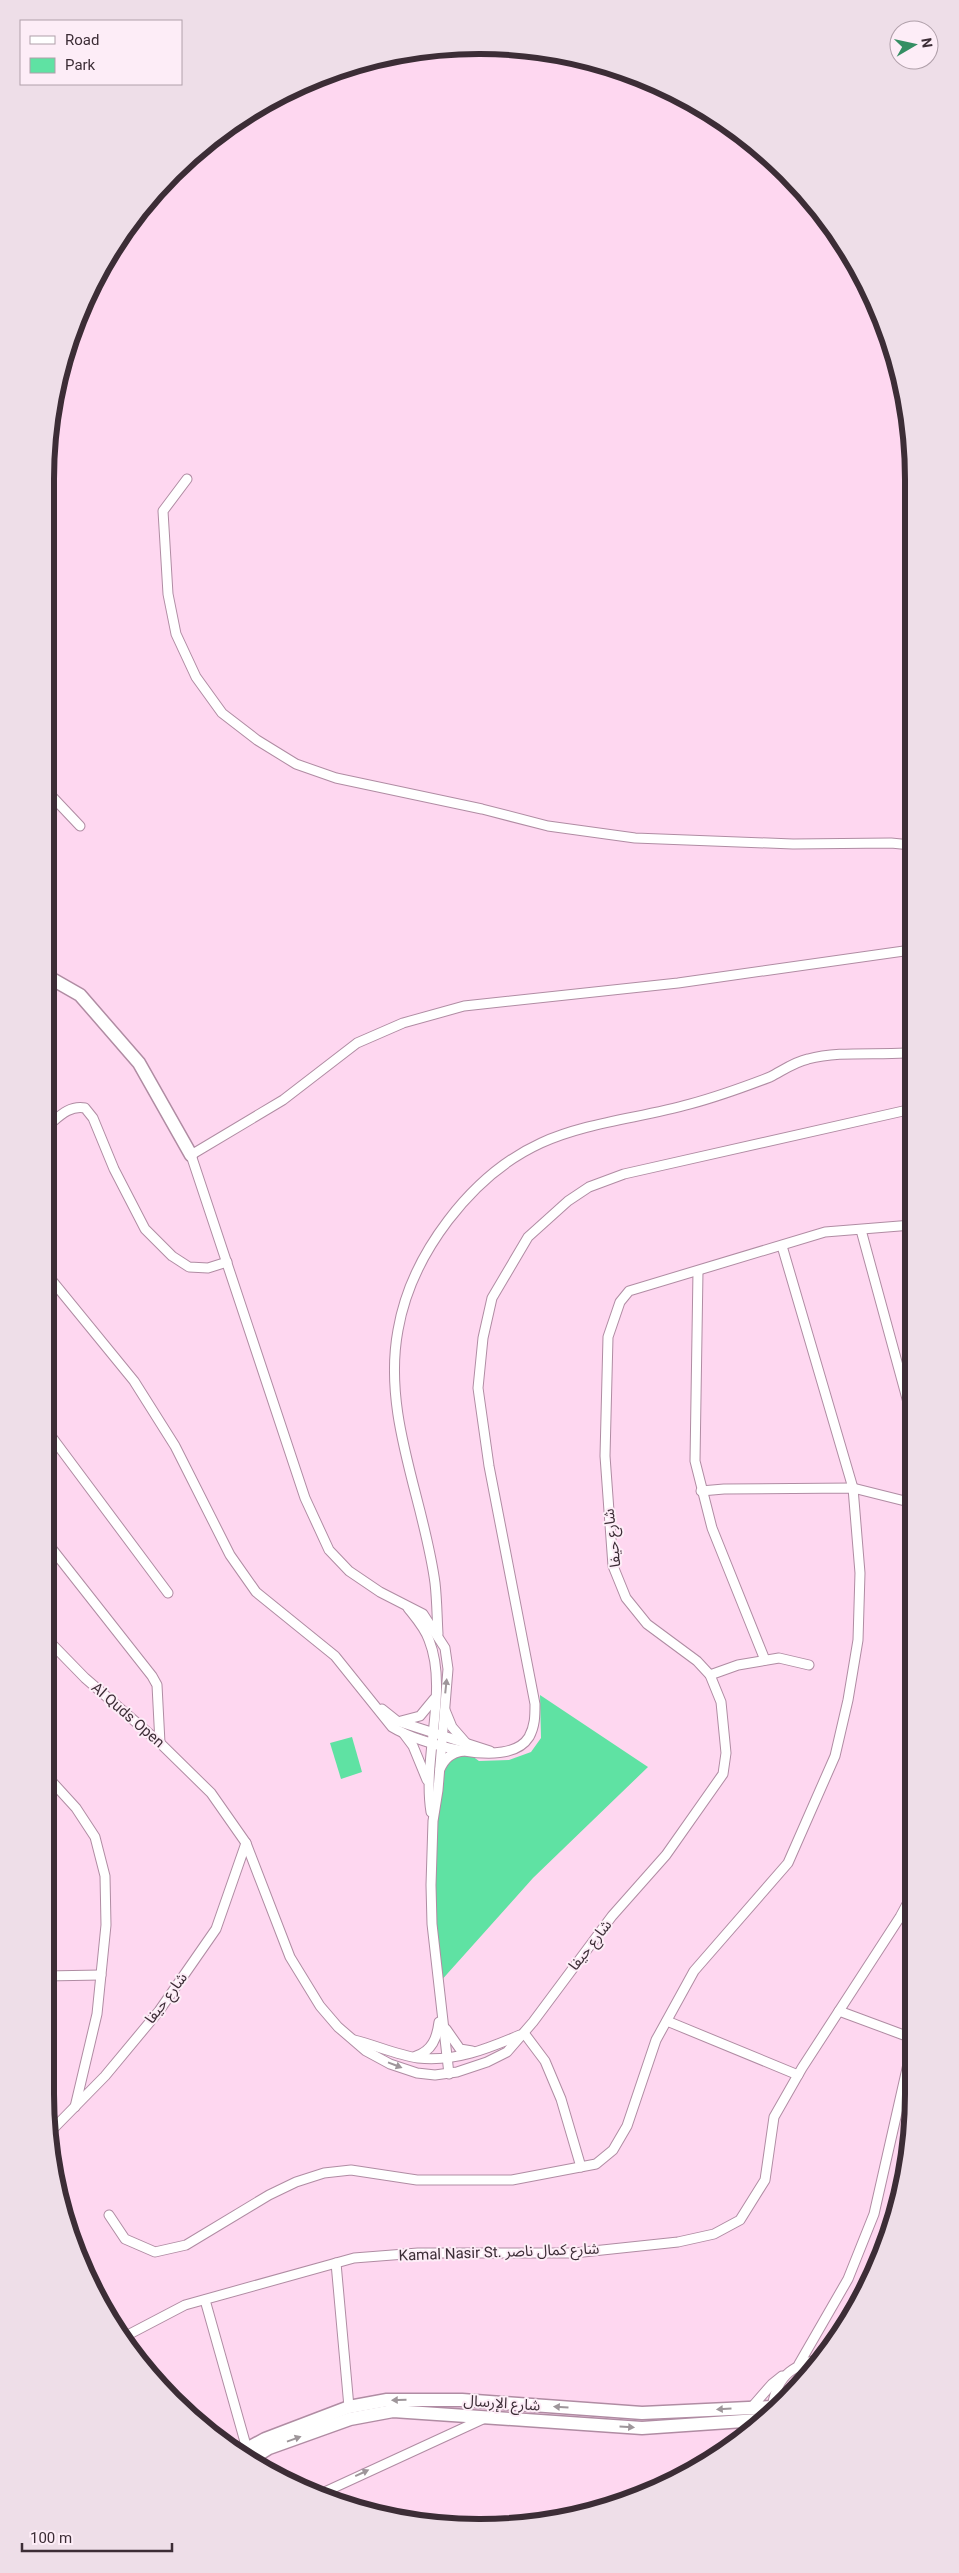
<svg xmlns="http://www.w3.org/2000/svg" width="959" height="2573" font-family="Roboto,'Noto Sans Arabic',sans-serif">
<rect width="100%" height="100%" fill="#fed7f0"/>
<g fill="#5fe2a3">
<polygon points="540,1695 648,1767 533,1878 439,1983 432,1907 439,1772 458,1752 465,1751 479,1761 509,1760 531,1752 541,1738"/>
<polygon points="352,1737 362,1772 341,1779 330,1743"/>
<polygon points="594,2509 600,2509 565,2520 506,2522"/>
</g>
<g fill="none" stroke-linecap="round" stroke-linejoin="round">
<defs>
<g id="street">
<polyline points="187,479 163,511 168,594 176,634 196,677 222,713 257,740 296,764 336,778 482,809 548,826 635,838 793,844 891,843 911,845"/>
<polyline points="45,789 80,826"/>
<path d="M45,1128C58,1118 68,1105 85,1108L93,1118L114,1169L145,1229L172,1256L189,1267L208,1268L227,1262"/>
<polyline points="861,1230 912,1417"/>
<polyline points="698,1271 695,1461 712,1528 765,1660"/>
<path d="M45,1272L134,1381L175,1446L230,1555L256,1592L335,1656L392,1727C418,1743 508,1771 529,1737C535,1726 535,1716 535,1704L489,1466L478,1388L483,1338L492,1298L528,1237L568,1201L589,1187L624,1174L912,1109"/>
<polyline points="45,1428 168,1593"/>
<polyline points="701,1491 724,1489 853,1488 913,1503"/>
<polyline points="45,1540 152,1676 157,1685 160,1743"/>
<path d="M408,1608C416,1618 425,1628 429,1640C449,1690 422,1757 431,1812"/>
<path d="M438,1634C437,1617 437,1600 435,1583C424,1499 382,1416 398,1330C411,1255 471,1175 541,1143C587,1122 641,1118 690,1104C716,1097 744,1087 770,1077C782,1071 794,1062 808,1059C838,1051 874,1055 905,1053"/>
<polyline points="45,1637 85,1678 160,1743 211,1793 246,1843 290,1957 320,2006 338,2027 366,2051 390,2064 417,2073 435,2075 457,2072 487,2062 507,2052 533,2022 612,1916 666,1855 723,1774 726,1753 721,1702 710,1675 697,1661 647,1624 626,1598 613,1566 605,1456 608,1337 620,1302 629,1291 825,1232 912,1225"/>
<polyline points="710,1675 738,1665 779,1658 809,1665"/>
<polyline points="382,1709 397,1721 490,1751"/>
<polyline points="445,1710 452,1727 466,1743"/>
<polyline points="401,1721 420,1716 434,1699"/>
<polyline points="404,1734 413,1746 427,1780"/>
<path d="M440,1769C445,1758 451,1753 463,1751"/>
<polyline points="45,1774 76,1808 95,1837 105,1876 106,1925 97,2014 75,2107"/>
<polyline points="45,1976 101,1975"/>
<polyline points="667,2021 798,2075"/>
<polyline points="446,2029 460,2049 472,2051"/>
<polyline points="524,2033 545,2061 561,2099 581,2167"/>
<path d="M354,2040C375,2045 397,2055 418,2058C455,2062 487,2049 520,2035"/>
<path d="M416,2056C432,2051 437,2038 439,2022"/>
<polyline points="449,2074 432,1924 431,1885 433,1821 438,1790 448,1669 445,1648 423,1614 380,1592 349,1571 329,1550 305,1498 191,1155 283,1100 357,1043 403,1023 464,1006 678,983 911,950"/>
<polyline points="51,2131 105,2076 159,2011 216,1929 246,1843"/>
<polyline points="109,2215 125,2239 155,2252 186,2245 269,2195 296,2182 324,2173 351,2170 417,2180 512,2180 596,2164 613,2150 627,2126 656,2040 694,1971 788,1863 835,1756 848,1700 858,1640 860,1573 853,1488 782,1246"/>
<polyline points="336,2263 349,2407"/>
<polyline points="205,2300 247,2449"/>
<polyline points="122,2338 185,2305 354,2258 418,2253 574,2253 678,2242 714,2234 740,2220 765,2180 774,2117 802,2068 900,1917 914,1891"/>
<polyline points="799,2364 848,2279 874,2214 913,2042 909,2037 839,2011"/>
<path d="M772,2407C778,2372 794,2366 825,2357"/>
<polyline points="751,2408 772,2384 782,2376"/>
<polyline points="318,2495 483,2419"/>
</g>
<g id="secondary">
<polyline points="45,975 80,995 139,1063 191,1155"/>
<polyline points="241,2452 265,2439 349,2407 387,2400 462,2400 642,2413 772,2407"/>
<polyline points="250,2460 269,2448 350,2419 393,2411 642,2428 758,2420"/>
</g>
</defs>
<use href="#street" stroke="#b08ca3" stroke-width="11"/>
<use href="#secondary" stroke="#b08ca3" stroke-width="15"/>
<use href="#street" stroke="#fff" stroke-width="9"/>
<use href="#secondary" stroke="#fff" stroke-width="12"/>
</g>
<defs><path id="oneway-solid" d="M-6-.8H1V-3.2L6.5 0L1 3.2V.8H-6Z" transform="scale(1.25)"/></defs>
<g fill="#9e969a">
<use href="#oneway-solid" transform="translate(446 1686) rotate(-84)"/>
<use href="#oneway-solid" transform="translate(395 2065) rotate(21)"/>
<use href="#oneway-solid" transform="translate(399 2400) rotate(179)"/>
<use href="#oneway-solid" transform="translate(561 2407) rotate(-176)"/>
<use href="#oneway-solid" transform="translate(724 2409) rotate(177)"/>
<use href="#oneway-solid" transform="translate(627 2427) rotate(4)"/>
<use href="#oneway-solid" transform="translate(294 2439) rotate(-20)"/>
<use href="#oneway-solid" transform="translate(362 2473) rotate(-25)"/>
</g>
<g text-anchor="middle" stroke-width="4" stroke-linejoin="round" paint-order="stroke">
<g font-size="15" fill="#3c2d36" stroke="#fdedf7">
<text transform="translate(612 1538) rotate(-97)" y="5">شارع حيفا</text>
<text transform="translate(128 1715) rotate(41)" y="5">Al Quds Open</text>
<text transform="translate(590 1945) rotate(-52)" y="5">شارع حيفا</text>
<text transform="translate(166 1998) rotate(-53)" y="5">شارع حيفا</text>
<text transform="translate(499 2252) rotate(-2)" y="5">Kamal Nasir St. شارع كمال ناصر</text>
<text transform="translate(502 2403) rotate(4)" y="5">شارع الإرسال</text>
</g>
</g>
<path d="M0 0H959V2573H0ZM479 54H480A425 425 0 0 1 905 479V2094A425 425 0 0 1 480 2519H479A425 425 0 0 1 54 2094V479A425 425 0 0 1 479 54Z" fill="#eedee8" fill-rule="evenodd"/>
<path fill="none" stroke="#3c2d36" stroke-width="6" d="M479 54H480A425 425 0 0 1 905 479V2094A425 425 0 0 1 480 2519H479A425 425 0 0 1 54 2094V479A425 425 0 0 1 479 54Z"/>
<rect x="20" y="20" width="162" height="65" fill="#fdedf7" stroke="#b0a0aa"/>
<rect x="30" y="36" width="25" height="8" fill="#ffffff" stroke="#b0a0aa"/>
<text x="65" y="45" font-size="15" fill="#3c2d36">Road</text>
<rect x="30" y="58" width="25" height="15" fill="#5fe2a3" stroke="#b0a0aa"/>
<text x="65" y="70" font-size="15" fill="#3c2d36">Park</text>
<g transform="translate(914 45) rotate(81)"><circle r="24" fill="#fdedf7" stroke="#b0a0aa"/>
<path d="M0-4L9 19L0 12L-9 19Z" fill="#348e63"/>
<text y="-8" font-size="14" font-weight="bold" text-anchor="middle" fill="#3c2d36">N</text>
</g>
<path d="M22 2543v8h150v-8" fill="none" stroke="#3c2d36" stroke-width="2.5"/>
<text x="30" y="2543" font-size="15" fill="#3c2d36" stroke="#fdedf7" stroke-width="4" paint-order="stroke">100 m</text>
</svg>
